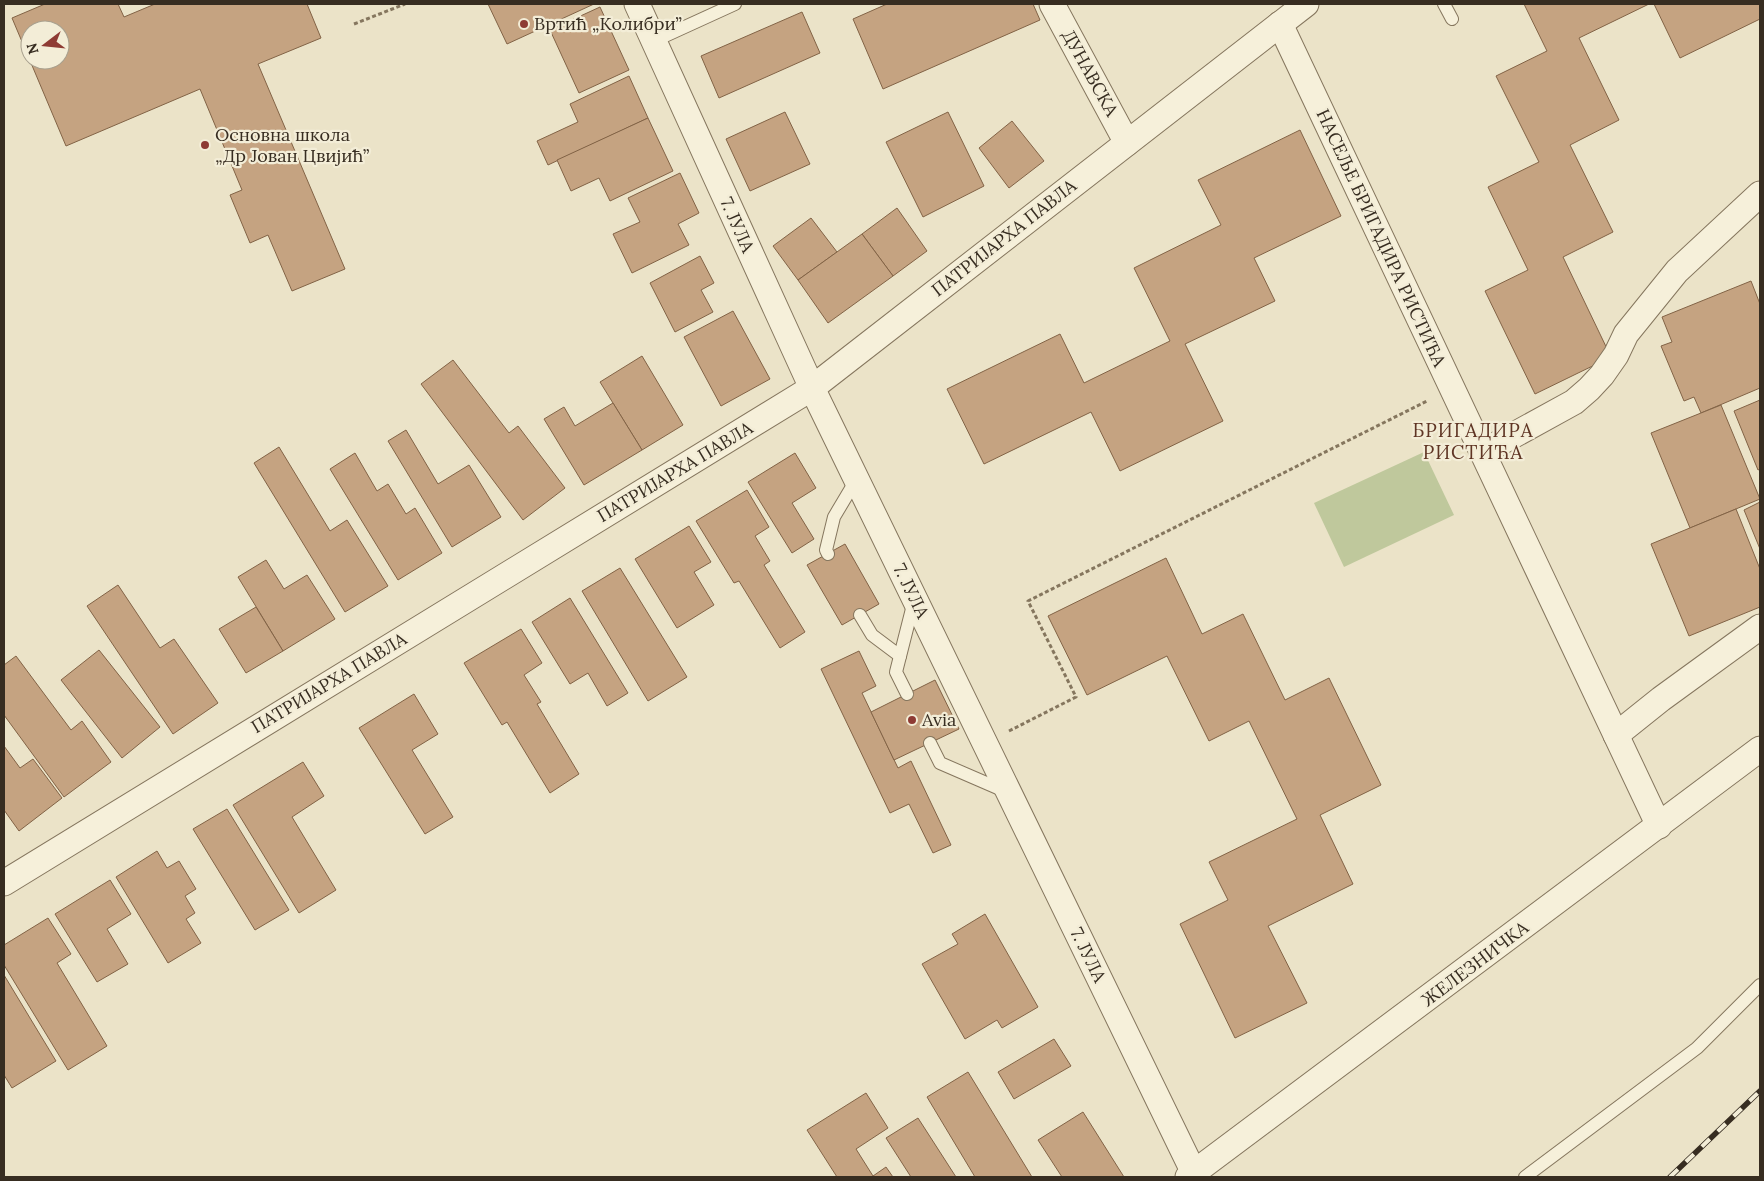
<svg xmlns="http://www.w3.org/2000/svg" width="1764" height="1181" font-family="Lora,serif">
<rect width="100%" height="100%" fill="#ebe3c8"/>
<polygon fill="#bfc89c" points="1424,452 1454,515 1344,567 1314,503"/>
<g fill="#c5a381" stroke="#826346" fill-rule="evenodd">
<path d="M45,4H118L124,17L155,4H307L321,38L258,64L345,269L292,291L268,235L250,243L230,195L242,190L200,89L66,146L12,18ZM30,30H60V60H30Z"/>
<polygon points="488,4 594,4 507,44"/>
<polygon points="887,4 1033,4 1040,20 883,89 853,19"/>
<polygon points="1524,4 1649,4 1579,38 1619,120 1570,145 1613,232 1563,257 1611,357 1535,394 1485,291 1528,270 1488,187 1539,162 1496,76 1547,51"/>
<polygon points="1654,4 1760,4 1760,19 1680,58"/>
<polygon points="600,7 629,70 579,93 550,30"/>
<polygon points="802,12 820,53 719,98 701,56"/>
<polygon points="629,76 648,118 548,165 537,141 578,122 570,104"/>
<polygon points="785,112 810,164 750,191 726,139"/>
<polygon points="948,112 984,186 923,217 886,142"/>
<polygon points="648,118 673,171 610,201 599,178 571,191 557,160"/>
<polygon points="1012,121 1044,161 1009,188 979,148"/>
<polygon points="1300,130 1341,216 1254,258 1275,301 1185,344 1223,421 1120,471 1091,412 984,464 947,389 1060,334 1084,383 1170,341 1134,268 1221,225 1198,180"/>
<polygon points="680,173 699,213 678,224 689,245 632,273 613,234 640,222 628,198"/>
<polygon points="897,208 927,251 893,276 862,234"/>
<polygon points="811,218 837,252 798,280 773,246"/>
<polygon points="862,234 893,276 828,323 798,280"/>
<polygon points="700,256 714,283 701,290 713,312 675,332 650,283"/>
<polygon points="1751,281 1760,304 1760,388 1701,413 1694,397 1684,401 1661,346 1672,342 1662,317"/>
<polygon points="733,311 770,379 721,406 684,337"/>
<polygon points="642,356 683,425 642,450 600,382"/>
<polygon points="453,360 509,433 518,426 565,488 523,520 421,384"/>
<polygon points="1760,400 1760,469 1758,470 1734,411"/>
<polygon points="613,403 642,450 584,485 544,419 564,407 575,426"/>
<polygon points="1721,405 1760,499 1690,528 1651,433"/>
<polygon points="406,430 438,484 469,465 501,517 452,547 388,441"/>
<polygon points="279,447 330,531 347,520 388,586 345,612 254,463"/>
<polygon points="355,453 377,491 388,484 406,514 415,508 442,553 398,580 330,469"/>
<polygon points="795,453 816,488 792,503 814,539 792,553 748,482"/>
<polygon points="747,490 769,527 755,536 770,561 764,565 805,632 780,648 739,581 734,583 696,521"/>
<polygon points="1760,502 1760,549 1744,510"/>
<polygon points="1736,509 1760,569 1760,607 1689,636 1651,544"/>
<polygon points="689,526 711,562 694,572 714,605 677,628 635,559"/>
<polygon points="845,544 879,604 842,625 807,565"/>
<polygon points="1166,558 1202,634 1243,614 1285,700 1329,678 1381,785 1320,815 1353,884 1268,926 1307,1003 1235,1038 1180,924 1228,900 1209,862 1297,819 1249,721 1209,741 1167,656 1087,695 1048,616"/>
<polygon points="266,560 284,589 307,575 335,619 283,651 238,577"/>
<polygon points="620,568 687,677 648,701 582,591"/>
<polygon points="118,585 160,648 174,639 218,703 173,734 87,606"/>
<polygon points="570,598 628,693 607,706 588,673 570,684 532,622"/>
<polygon points="256,607 283,651 246,673 219,629"/>
<polygon points="521,629 542,663 524,675 541,702 537,704 579,774 550,793 507,722 502,725 464,663"/>
<polygon points="99,650 160,727 122,758 61,680"/>
<polygon points="859,651 876,686 862,693 898,768 911,761 951,845 933,853 909,804 890,813 821,669"/>
<polygon points="16,656 71,730 82,721 111,762 64,797 4,715 4,665"/>
<polygon points="935,680 959,729 894,760 871,712"/>
<polygon points="414,694 438,734 412,750 453,817 425,834 359,728"/>
<polygon points="4,746 20,768 33,759 62,798 19,831 4,810"/>
<polygon points="303,762 324,796 292,817 336,890 299,913 233,805"/>
<polygon points="227,809 289,910 255,930 193,829"/>
<polygon points="157,851 167,868 179,861 196,889 185,896 195,913 186,919 201,943 168,963 116,877"/>
<polygon points="110,880 131,914 107,929 128,964 97,982 55,914"/>
<polygon points="985,914 1038,1007 1002,1028 997,1020 965,1039 922,964 958,944 952,934"/>
<polygon points="48,918 71,954 57,963 107,1046 68,1070 4,965 4,945"/>
<polygon points="4,975 56,1061 12,1088 4,1075"/>
<polygon points="1054,1039 1071,1066 1014,1099 998,1072"/>
<polygon points="968,1072 1032,1177 975,1177 927,1097"/>
<polygon points="866,1093 888,1128 856,1149 873,1176 886,1167 893,1177 837,1177 807,1130"/>
<polygon points="1083,1112 1124,1177 1062,1177 1038,1140"/>
<polygon points="918,1118 956,1177 911,1177 886,1138"/>
</g>
<g fill="none" stroke-linecap="round" stroke-linejoin="round">
<defs>
<g id="service">
<polyline points="1444,4 1452,19"/>
<polyline points="654,41 735,4"/>
<polyline points="828,554 826,550 834,517 856,480"/>
<polyline points="860,615 872,635 900,656"/>
<polyline points="907,694 896,672 914,601"/>
<polyline points="930,743 940,763 1007,792"/>
<polyline points="1525,1177 1697,1048 1760,985"/>
</g>
<g id="minor">
<polyline points="637,4 812,388 1194,1173"/>
<polyline points="1052,4 1127,143"/>
<polyline points="1280,24 1659,826"/>
<polyline points="1483,452 1574,402 1589,389 1602,375 1616,355 1626,334 1677,271 1760,194"/>
<polyline points="1616,735 1661,699 1760,627"/>
<polyline points="4,883 812,388 1306,4"/>
<polyline points="1188,1177 1760,749"/>
</g>
</defs>
<use href="#service" stroke="#85765e" stroke-width="14"/>
<use href="#minor" stroke="#85765e" stroke-width="27"/>
<g stroke="#85765e" stroke-width="3" stroke-dasharray="4 2.5" stroke-linecap="butt">
<polyline points="354,24 405,4"/>
<polyline points="1009,731 1076,697 1028,601 1427,401"/>
</g>
<use href="#service" stroke="#f6f0da" stroke-width="12"/>
<use href="#minor" stroke="#f6f0da" stroke-width="25"/>
<defs>
<polyline id="rail" points="1670,1177 1760,1091"/>
</defs>
<use href="#rail" stroke="#372d21" stroke-width="5.5"/>
<use href="#rail" stroke="#f3edd7" stroke-width="4" stroke-dasharray="11" stroke-linecap="butt"/>
</g>
<g fill="#8e3b34" stroke="#f3edd7" stroke-width="2">
<circle cx="524" cy="24" r="5"/>
<circle cx="205" cy="145" r="5"/>
<circle cx="912" cy="720" r="5"/>
</g>
<g text-anchor="middle" stroke-width="4.5" stroke-linejoin="round" paint-order="stroke">
<g font-size="18" fill="#372d21" stroke="#f3edd7" text-anchor="start">
<text x="534" y="30">Вртић „Колибри”</text>
<text x="215" y="141">Основна школа<tspan x="215" dy="21">„Др Јован Цвијић”</tspan></text>
<text x="922" y="726">Avia</text>
</g>
<g font-size="18" fill="#372d21" stroke="#f3edd7">
<text transform="translate(1090 73) rotate(61)" y="6">ДУНАВСКА</text>
<text transform="translate(737 225) rotate(66)" y="6">7. ЈУЛА</text>
<text transform="translate(1004 238) rotate(-38)" y="6">ПАТРИЈАРХА ПАВЛА</text>
<text transform="translate(1381 238) rotate(65)" y="6">НАСЕЉЕ БРИГАДИРА РИСТИЋА</text>
<text transform="translate(675 472) rotate(-31)" y="6">ПАТРИЈАРХА ПАВЛА</text>
<text transform="translate(911 591) rotate(64)" y="6">7. ЈУЛА</text>
<text transform="translate(329 683) rotate(-31)" y="6">ПАТРИЈАРХА ПАВЛА</text>
<text transform="translate(1088 955) rotate(64)" y="6">7. ЈУЛА</text>
<text transform="translate(1475 964) rotate(-37)" y="6">ЖЕЛЕЗНИЧКА</text>
</g>
<g font-size="19" letter-spacing="1" fill="#5f3524" stroke="#f3edd7">
<text x="1473" y="437">БРИГАДИРА<tspan x="1473" dy="22">РИСТИЋА</tspan></text>
</g>
</g>
<rect width="1764" height="1181" fill="none" stroke="#372d21" stroke-width="10"/>
<g transform="translate(45 45) rotate(254)"><circle r="24" fill="#f3edd7" stroke="#a8a08e"/>
<path d="M0-4L9 19L0 12L-9 19Z" fill="#8e3b34"/>
<text y="-8" font-size="14" font-weight="bold" text-anchor="middle" fill="#372d21">N</text>
</g>
</svg>
